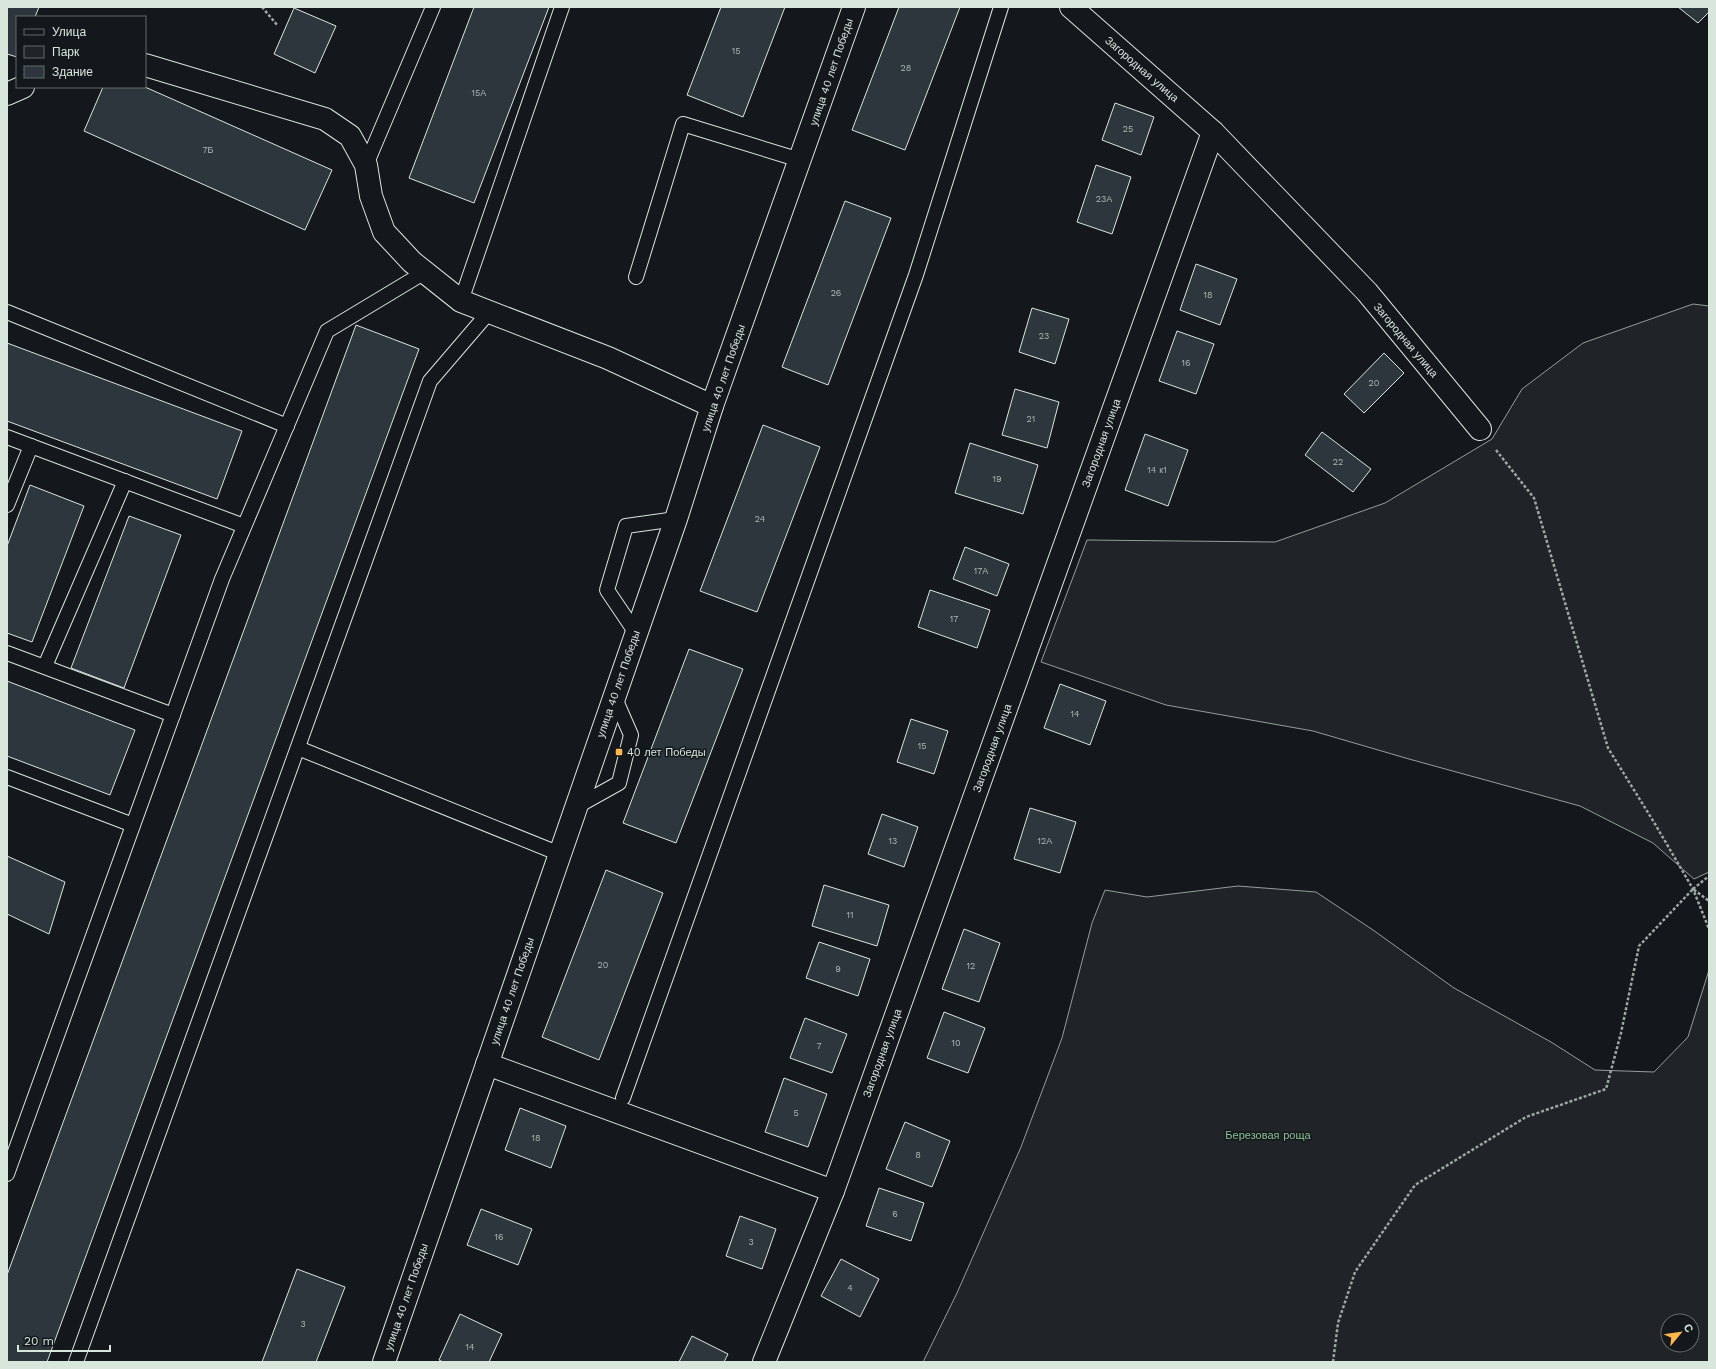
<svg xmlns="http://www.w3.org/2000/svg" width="1716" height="1369" font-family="'Work Sans',sans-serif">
<rect width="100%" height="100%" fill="#14181c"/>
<g fill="#202428" stroke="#939e99" fill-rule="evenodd">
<polygon points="1693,304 1709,306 1709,872 1694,879 1653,843 1580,806 1409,759 1313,731 1166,705 1041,662 1087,540 1275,542 1385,503 1492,439 1522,389 1583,343"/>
<path d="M1238,886L1316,892L1373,930L1454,988L1551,1042L1595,1070L1654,1072L1688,1037L1709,970V1362H923L957,1293L1021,1147L1062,1038L1092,923L1105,890L1147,897ZM1668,1321H1692V1345H1668Z"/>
</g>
<g fill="#2c363c" stroke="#d8e6dc">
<polygon points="7,7 39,7 35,17 17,17 17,57 7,54"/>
<polygon points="474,7 549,7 474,203 409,178"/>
<polygon points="721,7 785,7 743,117 687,95"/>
<polygon points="899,7 960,7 905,150 852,130"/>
<polygon points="1678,7 1709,7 1709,12 1698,23"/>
<polygon points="294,8 336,26 315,73 274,54"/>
<polygon points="103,87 145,87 332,170 305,230 84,131"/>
<polygon points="1115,103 1154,117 1141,155 1102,140"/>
<polygon points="1096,165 1131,177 1112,234 1077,222"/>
<polygon points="845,201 891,218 828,385 782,367"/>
<polygon points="1196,264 1237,279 1220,325 1180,310"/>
<polygon points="1032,308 1069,319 1055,364 1019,352"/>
<polygon points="356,325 419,349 47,1362 7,1362 7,1275"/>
<polygon points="1177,331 1214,344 1196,394 1159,381"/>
<polygon points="7,343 242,431 217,499 7,421"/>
<polygon points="1384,353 1404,373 1364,413 1344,394"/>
<polygon points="1015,389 1059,402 1047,448 1002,435"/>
<polygon points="763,425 820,447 757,612 700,591"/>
<polygon points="1322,432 1371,469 1353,492 1305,455"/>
<polygon points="1145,434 1188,450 1168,506 1125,490"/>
<polygon points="970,443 1038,465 1023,514 955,493"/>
<polygon points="30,485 84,506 32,642 7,633 7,546"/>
<polygon points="129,516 181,535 124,688 71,668"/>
<polygon points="965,547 1009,564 997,596 953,579"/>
<polygon points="930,590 990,610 977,648 918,627"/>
<polygon points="689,649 743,669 676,843 623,823"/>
<polygon points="7,681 135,730 110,795 7,756"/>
<polygon points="1060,684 1106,701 1090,745 1044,728"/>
<polygon points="911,719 948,731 934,774 897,762"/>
<polygon points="1030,808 1076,822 1060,873 1014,859"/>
<polygon points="882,814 918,827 904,867 868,854"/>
<polygon points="7,856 65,882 49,934 7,914"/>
<polygon points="606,870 663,893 599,1060 542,1037"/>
<polygon points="824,885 889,905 877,946 812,926"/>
<polygon points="964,929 1000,943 979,1002 942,989"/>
<polygon points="819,942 870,959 858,996 806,978"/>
<polygon points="944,1012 985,1028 968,1073 927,1058"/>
<polygon points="805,1018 847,1034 832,1073 790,1058"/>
<polygon points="784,1078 827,1094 808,1147 765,1132"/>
<polygon points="520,1108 566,1126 551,1168 505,1150"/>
<polygon points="905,1122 950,1141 932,1187 886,1169"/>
<polygon points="879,1188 924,1203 911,1241 866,1226"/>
<polygon points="481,1209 532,1229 518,1265 467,1245"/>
<polygon points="740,1216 776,1229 762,1269 726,1256"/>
<polygon points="841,1259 879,1279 860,1317 821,1296"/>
<polygon points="297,1269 345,1287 316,1362 262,1362"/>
<polygon points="460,1314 502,1334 489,1362 443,1362 439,1360"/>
<polygon points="692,1336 728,1354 724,1362 679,1362"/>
</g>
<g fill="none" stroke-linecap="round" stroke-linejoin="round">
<defs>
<g id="lane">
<polyline points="366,165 433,7"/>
<polyline points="636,277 683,124 800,160"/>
<polyline points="461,301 562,7"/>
<polyline points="7,312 287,426"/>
<polyline points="7,437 244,526"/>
<polyline points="7,505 31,446"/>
<polyline points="636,633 607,590 626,526 676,519"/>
<polyline points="7,653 173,715"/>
<polyline points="45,666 125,481"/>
<polyline points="298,748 560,854"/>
<polyline points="7,777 133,825"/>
<polyline points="576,807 619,783 631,735 614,696"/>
<polyline points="623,1098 916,275 1001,7"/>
<polyline points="7,1174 222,579 327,331 425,272"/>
<polyline points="76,1362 430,381 490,311"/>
</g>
<g id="street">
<polyline points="1071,7 1213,132 1367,292 1480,429"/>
<polyline points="145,65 325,119 350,136 366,165 371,196 384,232 412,262 461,301 608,358 712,406"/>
<polyline points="7,94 23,87"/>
<polyline points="487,1064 833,1191"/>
<polyline points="764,1362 833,1191 1213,132"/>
</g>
<polyline id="secondary" points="384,1362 676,519 712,406 854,7"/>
</defs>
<use href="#lane" stroke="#d8e6dc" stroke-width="16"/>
<use href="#street" stroke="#d8e6dc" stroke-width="24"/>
<use href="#secondary" stroke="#d8e6dc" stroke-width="24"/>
<g stroke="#9da8a2" stroke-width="2.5" stroke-dasharray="3 2" stroke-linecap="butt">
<polyline points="262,7 278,26"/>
<polyline points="1496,450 1534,498 1608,748 1655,824 1693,889 1709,929"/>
<polyline points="1693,889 1709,876"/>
<polyline points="1333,1362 1338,1323 1355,1272 1415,1185 1526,1117 1606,1089 1621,1033 1639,946 1693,889 1709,901"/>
</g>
<use href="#lane" stroke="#14181c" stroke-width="14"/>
<use href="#street" stroke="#14181c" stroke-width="22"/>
<use href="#secondary" stroke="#14181c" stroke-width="22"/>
</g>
<rect fill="#ffb74d" stroke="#14181c" stroke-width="1.5" x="615" y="748" width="8" height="8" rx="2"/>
<g text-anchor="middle" stroke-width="3" stroke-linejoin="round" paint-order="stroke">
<g font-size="9" fill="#adbab4">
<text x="736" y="54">15</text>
<text x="906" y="71">28</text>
<text x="479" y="96">15А</text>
<text x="1128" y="132">25</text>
<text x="208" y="153">7Б</text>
<text x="1104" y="202">23А</text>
<text x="836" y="296">26</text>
<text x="1208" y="298">18</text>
<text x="1044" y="339">23</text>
<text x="1186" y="366">16</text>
<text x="1374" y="386">20</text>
<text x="1031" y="422">21</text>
<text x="1338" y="465">22</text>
<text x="1157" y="473">14 к1</text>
<text x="997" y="482">19</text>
<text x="760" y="522">24</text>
<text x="981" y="574">17А</text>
<text x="954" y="622">17</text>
<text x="1075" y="717">14</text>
<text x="922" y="749">15</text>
<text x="893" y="844">13</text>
<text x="1045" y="844">12А</text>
<text x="850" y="918">11</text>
<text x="603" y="968">20</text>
<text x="971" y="969">12</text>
<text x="838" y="972">9</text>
<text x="956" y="1046">10</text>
<text x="819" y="1049">7</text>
<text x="796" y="1116">5</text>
<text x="536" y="1141">18</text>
<text x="918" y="1158">8</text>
<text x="895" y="1217">6</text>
<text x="499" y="1240">16</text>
<text x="751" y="1245">3</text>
<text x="850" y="1291">4</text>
<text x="303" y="1327">3</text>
<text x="470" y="1350">14</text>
</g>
<g font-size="11" fill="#d8e6dc" stroke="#14181c">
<text transform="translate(1142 69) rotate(41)" y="4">Загородная улица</text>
<text transform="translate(831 72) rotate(-71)" y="4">улица 40 лет Победы</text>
<text transform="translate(1406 340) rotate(50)" y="4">Загородная улица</text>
<text transform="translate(723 378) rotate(-71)" y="4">улица 40 лет Победы</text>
<text transform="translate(1101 443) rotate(-70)" y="4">Загородная улица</text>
<text transform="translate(618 684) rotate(-71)" y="4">улица 40 лет Победы</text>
<text transform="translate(992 748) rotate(-70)" y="4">Загородная улица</text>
<text transform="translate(512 991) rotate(-71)" y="4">улица 40 лет Победы</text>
<text transform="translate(882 1053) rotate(-70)" y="4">Загородная улица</text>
<text transform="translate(406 1297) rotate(-71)" y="4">улица 40 лет Победы</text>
</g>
<g font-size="11" fill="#d8e6dc" stroke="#14181c" text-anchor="start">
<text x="627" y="756">40 лет Победы</text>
</g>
<g font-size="11" fill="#8ac095" stroke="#14181c">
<text x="1268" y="1139">Березовая роща</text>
</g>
</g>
<rect width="1716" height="1369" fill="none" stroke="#d8e6dc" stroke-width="16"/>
<rect x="16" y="16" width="130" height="72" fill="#14181c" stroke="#626a69"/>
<rect x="24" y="29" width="20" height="6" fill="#14181c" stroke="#626a69"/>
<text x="52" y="36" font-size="12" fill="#d8e6dc">Улица</text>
<rect x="24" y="46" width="20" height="12" fill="#202428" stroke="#626a69"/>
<text x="52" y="56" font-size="12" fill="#d8e6dc">Парк</text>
<rect x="24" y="66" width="20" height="12" fill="#2c363c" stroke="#626a69"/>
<text x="52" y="76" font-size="12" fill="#d8e6dc">Здание</text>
<g transform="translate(1680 1333) rotate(61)"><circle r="19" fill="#14181c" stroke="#626a69"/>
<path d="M0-3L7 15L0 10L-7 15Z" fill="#ffb74d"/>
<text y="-6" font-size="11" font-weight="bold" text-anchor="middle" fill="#d8e6dc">С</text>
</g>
<path d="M18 1345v6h92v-6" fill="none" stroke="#d8e6dc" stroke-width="2"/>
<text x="24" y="1345" font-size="12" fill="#d8e6dc" stroke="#14181c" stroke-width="3" paint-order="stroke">20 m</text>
</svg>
